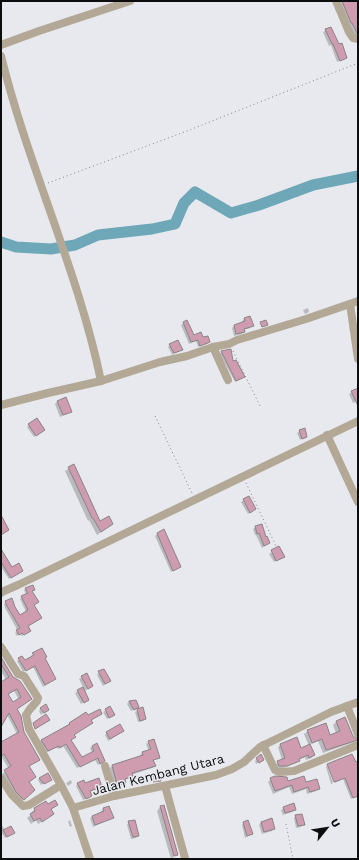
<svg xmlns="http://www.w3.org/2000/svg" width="359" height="860" font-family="'Work Sans',sans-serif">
<rect width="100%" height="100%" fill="#e8e9ee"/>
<g fill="#0003" fill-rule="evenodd">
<polygon points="334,1 358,1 358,38 356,39"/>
<polygon points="330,28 346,58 337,62 331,45 329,46 323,32"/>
<polygon points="308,308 309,312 305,314 303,310"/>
<polygon points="250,317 252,325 250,328 243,330 244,332 242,334 234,336 232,328 234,326 243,323 242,321 244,319"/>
<polygon points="187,321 193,337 209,342 207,344 198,347 196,341 189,344 181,325"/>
<polygon points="170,345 181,350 172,355 168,347"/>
<polygon points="230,350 232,363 242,378 235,382 220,354 221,352"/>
<polygon points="358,389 358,401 353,403 349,394"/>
<polygon points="58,401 71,412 60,417 55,404"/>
<polygon points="29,425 41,432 34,437 27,427"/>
<polygon points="300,431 306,436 300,440 297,433"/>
<polygon points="73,466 100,523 112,524 97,535 89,520 88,521 65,471"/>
<polygon points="248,497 255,509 248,514 241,502"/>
<polygon points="256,527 269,543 262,548 256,535 255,535 253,529"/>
<polygon points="158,533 180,567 171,572 155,536"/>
<polygon points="279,547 283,556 274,562 269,554"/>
<polygon points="1,553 12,569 22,571 9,579 1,567"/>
<polygon points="26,588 34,590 32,592 38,602 34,605 41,618 27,627 27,633 22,636 20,634 17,636 15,633 18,631 5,608 4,604 6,602 14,607 19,616 26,612 20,599 26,595 24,590"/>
<polygon points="33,654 44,658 55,679 43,687 33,667 23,672 17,661 22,657 25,662 32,658 31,656"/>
<path d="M1,659L13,678L31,698L16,709L23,732L39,760L28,767L35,777L29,782L33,790L21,801L14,794L2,774L9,769L1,756V743L17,734L7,715L1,724V683L6,680L1,671ZM14,691L19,700L13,704L7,695Z"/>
<polygon points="99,672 110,681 103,686 97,675"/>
<polygon points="82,677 92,686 85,691 79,679"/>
<polygon points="78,691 88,700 81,704 75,693"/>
<polygon points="129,701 136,709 131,711 127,704"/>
<polygon points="41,708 48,710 41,715 39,711"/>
<polygon points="110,708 111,717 107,719 103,712"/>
<polygon points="138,710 145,719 143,721 138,722 135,712"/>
<polygon points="86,714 88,717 101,714 90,721 91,723 89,725 73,735 70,740 81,758 92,753 90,748 97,744 102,762 98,765 95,760 77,768 63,746 58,749 56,747 46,753 40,742 42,740"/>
<polygon points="345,718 352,737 357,740 354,742 323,753 318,741 309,745 314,755 311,758 306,760 305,757 298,760 296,763 283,768 276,768 275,765 282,760 278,747 280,745 300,749 309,746 304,734 308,731 330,736 336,733 333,725 336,722"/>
<polygon points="123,731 108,741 105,735 107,733"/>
<polygon points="149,742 159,758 153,761 155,766 152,768 131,775 132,776 130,778 124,780 125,783 123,785 117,787 115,790 110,768 112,766 141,757 140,755 143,753 149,751 146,744"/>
<polygon points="257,759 263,760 256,764 255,761"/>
<polygon points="358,762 358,796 351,799 343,779 335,783 329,764 355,763"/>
<polygon points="327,765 333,783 331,784 326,767"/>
<polygon points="40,778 50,780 41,785 38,780"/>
<polygon points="271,779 288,782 305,784 319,788 316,791 307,794 306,789 292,794 289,787 273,794 268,782"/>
<polygon points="71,780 72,783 68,786 66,783"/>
<polygon points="78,783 85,784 100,787 98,789 89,792 89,798 83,800 76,786"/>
<polygon points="47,805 57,805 50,810 53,814 38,824 36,820 31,824 27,818 32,814 31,813 35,809"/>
<polygon points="164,806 177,854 171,859 157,811 160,807"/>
<polygon points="109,807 112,818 93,827 90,818 102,813 101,811 103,809"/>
<polygon points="284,808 295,809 292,812 283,815 281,810"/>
<polygon points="296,816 303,824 301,827 296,828 294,818"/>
<polygon points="70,820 72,826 70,827 68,822"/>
<polygon points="129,822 138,835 136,838 131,839 127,825"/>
<polygon points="261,822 274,828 272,831 262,834 259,825"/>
<polygon points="244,823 251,834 245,838 242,825"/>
<polygon points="1,824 5,830 11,835 5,838 1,832"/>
</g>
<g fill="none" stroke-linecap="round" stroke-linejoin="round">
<polyline stroke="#6ea8b8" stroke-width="11" points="1,242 16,247 51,249 75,245 98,235 152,229 175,224 184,203 195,192 231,213 259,205 313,185 358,176"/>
</g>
<g fill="#cf9caf" stroke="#898486" fill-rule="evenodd">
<polygon points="342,1 358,1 358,33 357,33 352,23 351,23"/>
<polygon points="331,27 339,44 342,43 347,58 340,61 333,44 332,44 325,29"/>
<polygon points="250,316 254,326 244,329 245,332 236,334 234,325 245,321 244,318"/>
<polygon points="187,320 194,335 201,332 203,337 208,336 210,342 200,346 198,340 191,342 183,322"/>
<polygon points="266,320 268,325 262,327 260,322"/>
<polygon points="178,340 183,350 174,353 169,344"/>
<polygon points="231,349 233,361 236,360 245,377 236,381 221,351"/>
<polygon points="358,388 358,406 351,391"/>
<polygon points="66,397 72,412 63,415 57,401"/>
<polygon points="37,418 45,430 36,436 28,424"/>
<polygon points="305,428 307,437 302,439 299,430"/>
<polygon points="74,464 100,521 109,516 113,524 101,532 93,518 92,518 68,467"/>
<polygon points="249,496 256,509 250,513 243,499"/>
<polygon points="1,515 9,530 1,535"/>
<polygon points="262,524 266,537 267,536 270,543 264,546 259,533 257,534 255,526"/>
<polygon points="164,529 181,567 173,571 157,533"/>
<polygon points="279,546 285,557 276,561 271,550"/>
<polygon points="1,549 12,567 19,563 23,571 11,578 1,562"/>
<polygon points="33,585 35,590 32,591 39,602 34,605 42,618 28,626 31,631 24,635 22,633 19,635 16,630 20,628 7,606 5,601 12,598 15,607 20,615 28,610 21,596 28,593 25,588"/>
<polygon points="42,648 47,657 45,658 56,679 45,685 35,666 26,671 18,658 22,656 25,660 34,655 32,653"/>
<path d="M1,657L13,677L20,681L32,699L17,709L21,716L24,732L40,760L29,766L36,777L29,782L35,790L24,800L16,792L4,770L11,766L4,754L1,756V742L19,732L9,713L1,727V682L9,677L1,664ZM17,689L21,697L13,702L8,694Z"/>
<polygon points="104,669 111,681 105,684 98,671"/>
<polygon points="87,673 93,686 88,689 81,676"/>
<polygon points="83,687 89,700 84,703 77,690"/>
<polygon points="136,700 139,707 134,710 129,701"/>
<polygon points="46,704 49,710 44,713 40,708"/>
<polygon points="110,706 115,715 109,718 105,709"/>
<polygon points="143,707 146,719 140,721 137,709"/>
<polygon points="100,709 102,714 91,720 93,723 80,731 74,735 76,737 71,740 82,757 94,751 92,746 97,743 105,761 100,764 98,758 80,767 66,744 60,748 59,746 48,751 41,740 70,724 69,723 86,712 88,715"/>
<polygon points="46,714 50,720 35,729 33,723"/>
<polygon points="345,717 353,736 358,740 326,750 322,739 312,743 307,730 326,723 330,735 340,731 336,721"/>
<polygon points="120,724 124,731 110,739 106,732"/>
<polygon points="297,737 301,748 310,744 315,755 309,758 308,755 299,759 300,761 287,766 279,766 277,761 285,758 280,744"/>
<polygon points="154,739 160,758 153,760 156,766 132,773 133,776 125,779 126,783 118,786 118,789 112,765 143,755 142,752 151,749 148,741"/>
<polygon points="261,754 264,760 259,763 256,758"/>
<polygon points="352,754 356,762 358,761 358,796 353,798 345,778 334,782 327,764"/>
<polygon points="48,773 52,780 44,784 39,778"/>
<polygon points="158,775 161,781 153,782 150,778"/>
<polygon points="275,776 287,777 288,781 304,776 306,782 317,779 320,789 310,792 308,787 294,792 292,785 275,791 270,778"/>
<polygon points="99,778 102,787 90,791 92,796 86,799 77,783 84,780 85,783"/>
<polygon points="55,800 58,805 51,809 54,814 42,822 40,818 34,821 30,814 35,811 34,808 46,801 48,804"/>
<polygon points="294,803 296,810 285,813 283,807"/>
<polygon points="164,805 178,855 174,856 160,806"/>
<polygon points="109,806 114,818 95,825 92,816 104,811 103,808"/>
<polygon points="302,814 305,825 298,826 295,815"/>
<polygon points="272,818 275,829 264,832 261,822"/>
<polygon points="135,820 139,836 133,837 128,821"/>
<polygon points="248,820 253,834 247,836 243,822"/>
<polygon points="11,826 15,833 7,837 3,830"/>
</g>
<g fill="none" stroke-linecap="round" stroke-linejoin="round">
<g stroke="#818285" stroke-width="1" stroke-dasharray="1 3" stroke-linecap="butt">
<polyline points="48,183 187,131 358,63"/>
<polyline points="233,351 260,406"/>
<polyline points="155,416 192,493"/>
<polyline points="246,483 276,546"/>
<polyline points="286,824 293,859"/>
</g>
<g stroke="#b2a895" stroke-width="8">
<polyline points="336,1 349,32 353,38 358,39"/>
<polyline points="1,45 39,31 130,1"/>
<path d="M1,56C28,166 78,270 101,381"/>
<polyline points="350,304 358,359"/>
<polyline points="213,347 228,380"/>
<polyline points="1,405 48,393 101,381 160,362 187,356 213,347 229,344 237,340 306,319 358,301"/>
<polyline points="327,435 358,502"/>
<polyline points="1,593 4,591 18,585 358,421"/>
<polyline points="1,647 18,674 24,676 38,698 37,701 30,709 26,715 29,729 61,785"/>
<polyline points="347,706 358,734"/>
<polyline points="263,745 275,770 279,772 294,771 358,745"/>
<polyline points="105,766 114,796"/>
<polyline points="1,778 12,795 23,806 29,805 61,785 73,808"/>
<polyline points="165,786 185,858"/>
<polyline points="90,859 73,808 114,796 216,775 232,769 244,762 260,747 331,712 358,702"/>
</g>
</g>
<g text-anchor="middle" stroke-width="3" stroke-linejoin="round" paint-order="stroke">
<g font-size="13" fill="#0c0d0e" stroke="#e8e9ee">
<text transform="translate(158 774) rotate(-14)" y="5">Jalan Kembang Utara</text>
</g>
</g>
<rect width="359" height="860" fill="none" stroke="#0c0d0e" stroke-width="4"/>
<g transform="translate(327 828) rotate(60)" stroke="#e8e9ee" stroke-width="3" paint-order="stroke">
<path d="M0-3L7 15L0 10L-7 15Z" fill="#0c0d0e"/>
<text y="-6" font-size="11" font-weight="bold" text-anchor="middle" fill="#0c0d0e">U</text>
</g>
</svg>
